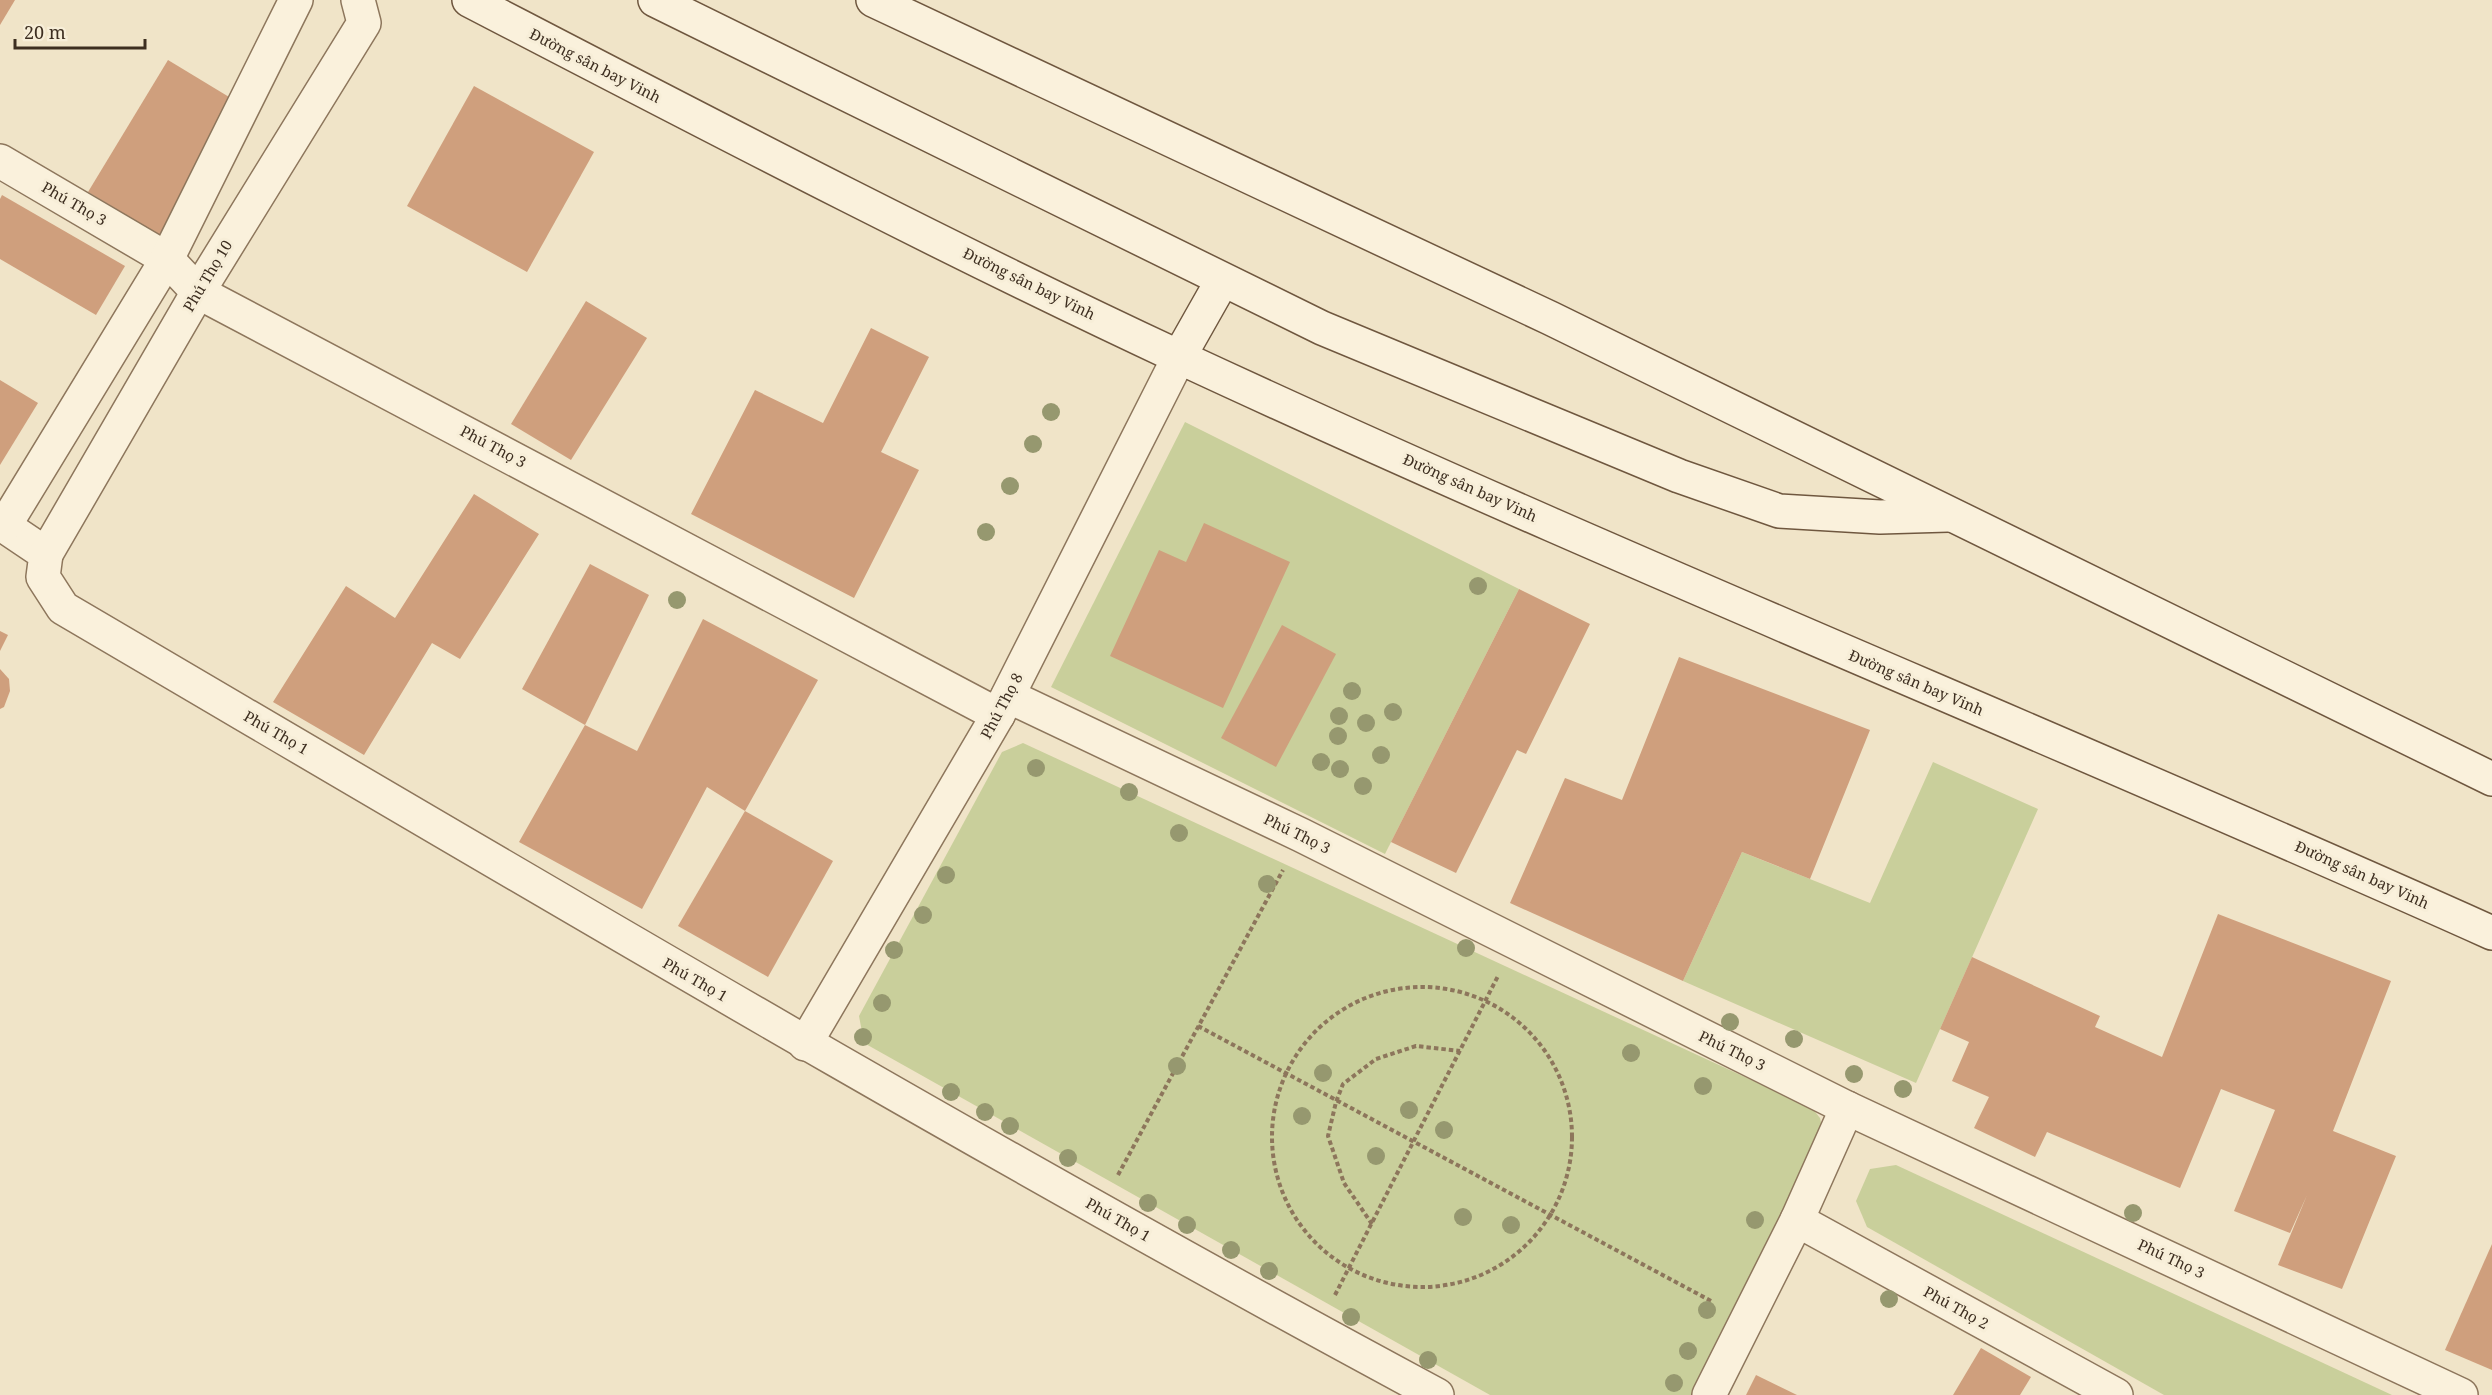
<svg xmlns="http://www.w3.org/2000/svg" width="2492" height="1395" font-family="'Noto Serif',serif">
<rect width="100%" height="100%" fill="#f0e4c8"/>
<g fill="#c9cf9b">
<polygon points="1185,422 1519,589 1385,854 1051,687"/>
<polygon points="1023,743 1812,1108 1820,1118 1824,1135 1693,1395 1490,1395 864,1043 859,1016 1002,752"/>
<polygon points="1933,762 2038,809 1916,1083 1683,981 1742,852 1870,903"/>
<polygon points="1896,1165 2392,1395 2164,1395 1867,1227 1856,1201 1870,1169"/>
</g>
<g fill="#cf9f7d">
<polygon points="0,0 15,0 0,25"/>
<polygon points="168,60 239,103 159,235 88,192"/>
<polygon points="474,86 594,152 527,272 407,206"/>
<polygon points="2,195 125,266 96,315 0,259 0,199"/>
<polygon points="586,301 647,338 571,460 511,424"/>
<polygon points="871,328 929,357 881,452 919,470 854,598 691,514 755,390 823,423"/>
<polygon points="0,380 38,403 0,465"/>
<polygon points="474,494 539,534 460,659 432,643 364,755 273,702 346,586 395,618"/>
<polygon points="1204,523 1290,562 1223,708 1110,656 1159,550 1186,562"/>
<polygon points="590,564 649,595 585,725 522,689"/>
<polygon points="1519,589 1590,624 1526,754 1517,750 1456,873 1391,842"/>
<polygon points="703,619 818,680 745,811 707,787 642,909 519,842 585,725 637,751"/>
<polygon points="1282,625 1336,654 1276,767 1221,738"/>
<polygon points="0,631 8,635 0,651"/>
<polygon points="1679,657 1870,730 1810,879 1742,852 1683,981 1510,903 1565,778 1622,800"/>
<polygon points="0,669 9,679 10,691 4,707 0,709"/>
<polygon points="745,811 833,861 768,977 678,926"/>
<polygon points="2218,914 2391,981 2333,1131 2396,1156 2342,1289 2278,1265 2307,1195 2290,1233 2234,1211 2275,1110 2221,1089 2180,1188 2047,1132 2035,1157 1974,1128 1989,1097 1952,1081 1969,1042 1940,1029 1972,957 2100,1016 2095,1027 2162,1057"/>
<polygon points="2492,1244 2492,1370 2445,1350"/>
<polygon points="1981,1348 2031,1377 2020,1395 1953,1395"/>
<polygon points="1756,1375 1797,1395 1746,1395"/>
</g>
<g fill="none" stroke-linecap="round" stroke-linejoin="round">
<defs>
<g id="minor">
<polyline points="0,161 167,259 198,292 998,715"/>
<path d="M0,523L46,554L43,577L63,608C518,875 971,1145 1437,1395"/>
<polyline points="5,525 167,259 296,0"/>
<polyline points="46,554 198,292 364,23 358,0"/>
<polyline points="1008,696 1301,835 1847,1108 2461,1395"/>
<polyline points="805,1044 998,715 1179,357"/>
<polyline points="1797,1220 2116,1395"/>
<polyline points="1709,1395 1797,1220 1847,1108"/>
</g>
<g id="secondary">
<path d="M469,0C704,122 939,245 1179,357C1613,559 2056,737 2492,933"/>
<polyline points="655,0 1322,328 1679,476 1779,511 1880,517 1948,515"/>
<polyline points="873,0 1550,318 2492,779"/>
<polyline points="1179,357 1222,281"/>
</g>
</defs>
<use href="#minor" stroke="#8d765c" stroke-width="36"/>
<use href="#secondary" stroke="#6f573f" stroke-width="36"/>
<g stroke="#8d765c" stroke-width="4" stroke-dasharray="4.5 3" stroke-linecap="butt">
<circle cx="1422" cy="1137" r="150"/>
<polyline points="1198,1026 1713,1302"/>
<polyline points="1118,1175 1283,870"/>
<polyline points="1372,1224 1344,1183 1328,1136 1336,1102 1343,1084 1376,1059 1416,1046 1460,1051"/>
<polyline points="1335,1295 1498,976"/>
</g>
<use href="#minor" stroke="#faf1dc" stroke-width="33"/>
<use href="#secondary" stroke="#faf1dc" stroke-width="33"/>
</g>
<g fill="#96986f">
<circle cx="1051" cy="412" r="9"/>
<circle cx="1033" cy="444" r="9"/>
<circle cx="1010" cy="486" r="9"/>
<circle cx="986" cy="532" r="9"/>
<circle cx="1478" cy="586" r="9"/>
<circle cx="677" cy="600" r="9"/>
<circle cx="1352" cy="691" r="9"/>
<circle cx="1393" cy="712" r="9"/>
<circle cx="1339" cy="716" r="9"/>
<circle cx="1366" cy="723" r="9"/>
<circle cx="1338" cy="736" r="9"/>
<circle cx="1381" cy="755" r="9"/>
<circle cx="1321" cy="762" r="9"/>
<circle cx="1036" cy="768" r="9"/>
<circle cx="1340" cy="769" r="9"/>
<circle cx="1363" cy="786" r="9"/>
<circle cx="1129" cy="792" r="9"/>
<circle cx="1179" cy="833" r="9"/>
<circle cx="946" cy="875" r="9"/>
<circle cx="1267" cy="884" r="9"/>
<circle cx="923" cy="915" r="9"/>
<circle cx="1466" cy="948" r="9"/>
<circle cx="894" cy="950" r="9"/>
<circle cx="882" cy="1003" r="9"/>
<circle cx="1730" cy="1022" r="9"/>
<circle cx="863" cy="1037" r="9"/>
<circle cx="1794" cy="1039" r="9"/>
<circle cx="1631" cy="1053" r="9"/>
<circle cx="1177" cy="1066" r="9"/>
<circle cx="1323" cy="1073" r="9"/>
<circle cx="1854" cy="1074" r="9"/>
<circle cx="1703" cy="1086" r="9"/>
<circle cx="1903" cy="1089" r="9"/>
<circle cx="951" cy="1092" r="9"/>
<circle cx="1409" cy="1110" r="9"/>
<circle cx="985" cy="1112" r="9"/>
<circle cx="1302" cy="1116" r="9"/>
<circle cx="1010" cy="1126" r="9"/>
<circle cx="1444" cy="1130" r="9"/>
<circle cx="1376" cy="1156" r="9"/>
<circle cx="1068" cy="1158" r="9"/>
<circle cx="1148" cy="1203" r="9"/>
<circle cx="2133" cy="1213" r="9"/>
<circle cx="1463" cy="1217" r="9"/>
<circle cx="1755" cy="1220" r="9"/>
<circle cx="1187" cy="1225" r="9"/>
<circle cx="1511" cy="1225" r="9"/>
<circle cx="1231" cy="1250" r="9"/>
<circle cx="1269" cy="1271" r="9"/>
<circle cx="1889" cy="1299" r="9"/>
<circle cx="1707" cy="1310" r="9"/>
<circle cx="1351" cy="1317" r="9"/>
<circle cx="1688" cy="1351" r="9"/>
<circle cx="1428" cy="1360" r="9"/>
<circle cx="1674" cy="1383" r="9"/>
</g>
<g text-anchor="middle" stroke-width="6" stroke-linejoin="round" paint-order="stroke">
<g font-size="15" fill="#3d2e20" stroke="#f7eed8">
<text transform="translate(595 66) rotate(27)" y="5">Đường sân bay Vinh</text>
<text transform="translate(74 204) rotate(30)" y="5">Phú Thọ 3</text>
<text transform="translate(208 276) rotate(-59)" y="5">Phú Thọ 10</text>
<text transform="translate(1029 284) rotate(26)" y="5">Đường sân bay Vinh</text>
<text transform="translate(493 447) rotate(28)" y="5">Phú Thọ 3</text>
<text transform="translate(1470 488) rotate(24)" y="5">Đường sân bay Vinh</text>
<text transform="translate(1916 683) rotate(23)" y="5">Đường sân bay Vinh</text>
<text transform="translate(1002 706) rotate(-62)" y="5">Phú Thọ 8</text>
<text transform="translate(276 733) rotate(30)" y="5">Phú Thọ 1</text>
<text transform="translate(1297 834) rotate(26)" y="5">Phú Thọ 3</text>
<text transform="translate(2362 875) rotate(24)" y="5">Đường sân bay Vinh</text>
<text transform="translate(695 980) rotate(30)" y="5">Phú Thọ 1</text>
<text transform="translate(1732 1051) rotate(26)" y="5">Phú Thọ 3</text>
<text transform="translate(1118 1220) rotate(30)" y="5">Phú Thọ 1</text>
<text transform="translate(2171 1259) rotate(25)" y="5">Phú Thọ 3</text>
<text transform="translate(1956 1308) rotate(29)" y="5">Phú Thọ 2</text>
</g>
</g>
<path d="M15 39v9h130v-9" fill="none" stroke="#3d2e20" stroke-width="3"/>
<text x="24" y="39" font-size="18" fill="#3d2e20" stroke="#f7eed8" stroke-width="4.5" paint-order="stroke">20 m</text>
</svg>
